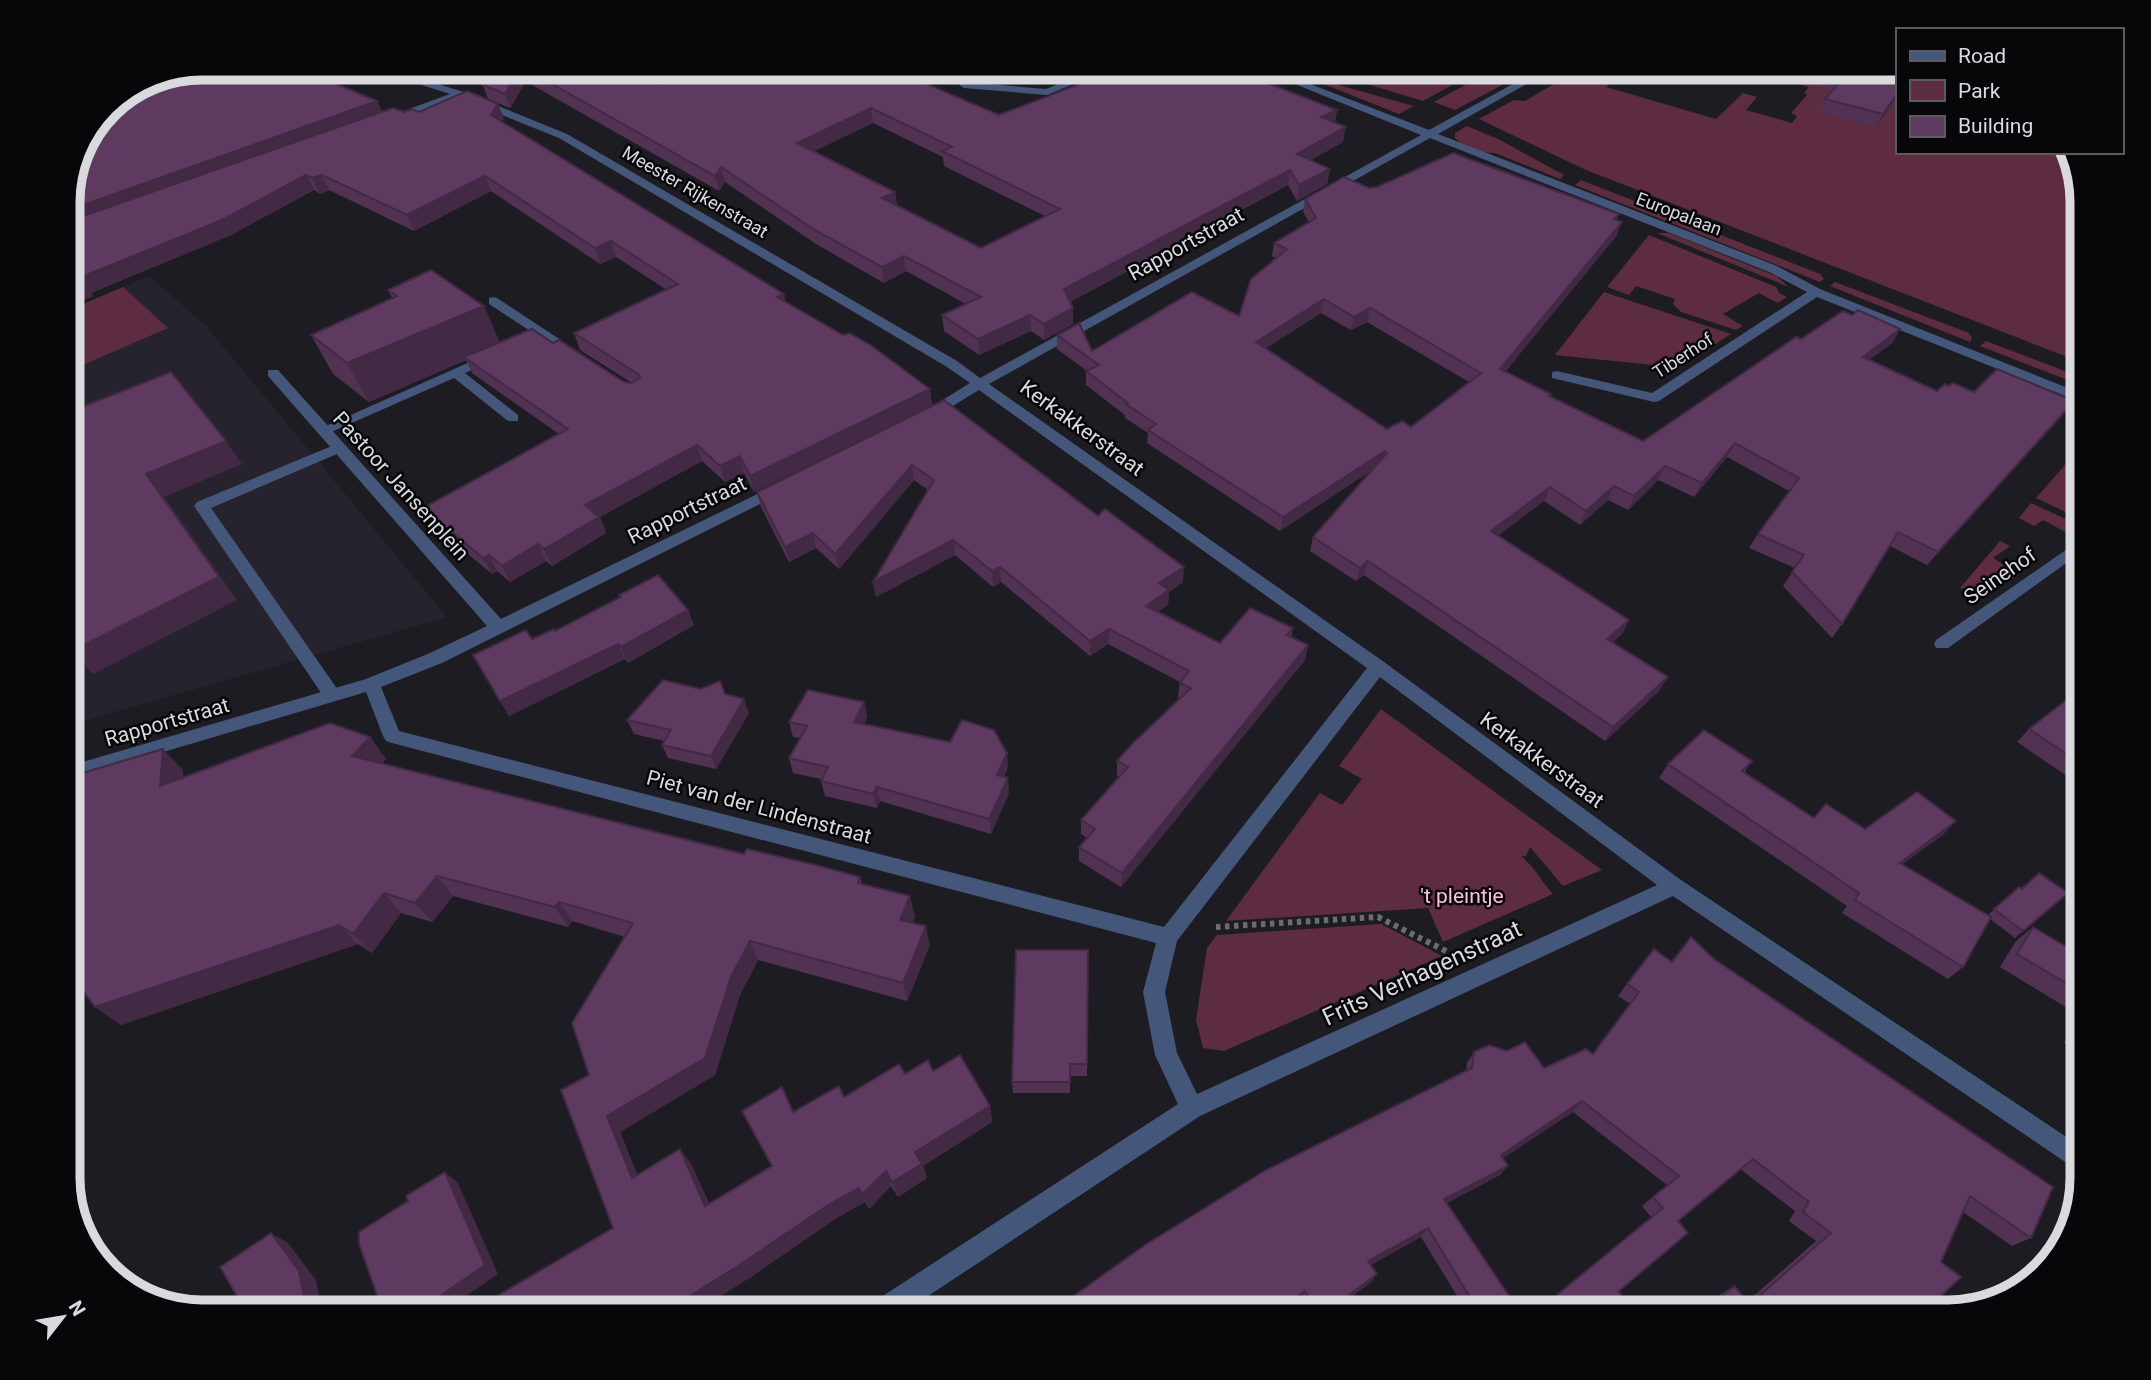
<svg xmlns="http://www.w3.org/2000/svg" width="2151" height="1380" font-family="Roboto,sans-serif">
<rect width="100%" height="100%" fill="#1d1c22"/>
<polygon fill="#26232f" points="149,276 206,326 447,617 69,725 69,310"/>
<g fill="#5d2c41">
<polygon points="1092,68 1069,77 1055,78 957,69"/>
<polygon points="1283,68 1294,68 1342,86 1414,106 1399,114"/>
<polygon points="1314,68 1483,68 1423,101"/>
<polygon points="1496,68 1525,69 1521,75 1455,110 1434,102"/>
<polygon points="1568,68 1628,68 1606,87 1716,119 1743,93 1757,97 1746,110 1792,123 1797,116 1791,113 1807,95 1804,93 1809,87 1737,68 1809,68 1897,91 1897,152 2069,152 2083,202 2083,363 1586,170 1479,119 1514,100 1525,101 1566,77 1562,72"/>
<path d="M1467,126L1498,139L1564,175L1560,179L1495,153C1481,153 1464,148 1455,138V133Z"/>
<polygon points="1581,180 1820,274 1824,279 1820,282 1575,185"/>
<polygon points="1657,233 1669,233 1776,276 1789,287"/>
<polygon points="1649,235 1776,287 1779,293 1787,297 1778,303 1759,293 1723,314 1743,326 1736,330 1681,312 1673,304 1675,299 1636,286 1629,295 1607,287"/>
<polygon points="1835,282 1969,333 1972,338 1970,342 1830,286"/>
<polygon points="123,287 168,328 69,371 69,310"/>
<polygon points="1604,292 1731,334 1687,362 1672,367 1555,355"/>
<polygon points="1986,341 2083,378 2083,386 1980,346"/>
<polygon points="2071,458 2083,463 2083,520 2036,498"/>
<polygon points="2031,503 2083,527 2083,529 2073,536 2043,520 2034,526 2019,518"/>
<polygon points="2000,541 2010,546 1993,558 2019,575 1989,592 1960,588"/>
<path d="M1381,709L1602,870L1563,886L1530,847L1526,856H1521C1534,866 1541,881 1553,894L1443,942L1428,908L1226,921L1320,793L1342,805L1362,779L1339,766Z"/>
<polygon points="1381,924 1442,956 1224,1051 1203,1048 1196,1020 1207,948 1217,935"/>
</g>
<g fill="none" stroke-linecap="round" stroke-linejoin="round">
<polyline stroke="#6c6b71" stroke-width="6" stroke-dasharray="4.5 4.5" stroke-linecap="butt" points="1216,927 1378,917 1450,953"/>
<g fill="#445679" fill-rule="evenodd">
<polygon points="493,297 497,298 582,354 575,358 570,357 489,304 489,298"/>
<polygon points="490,353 497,357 495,360 465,373 518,415 518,421 508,421 454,378 329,433 324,434 317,430"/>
<polygon points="339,443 344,445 346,448 344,451 211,508 338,690 341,695 338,700 326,700 194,506 197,502"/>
</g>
<g fill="#445679" fill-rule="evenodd">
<path d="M369,68H385L464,92L567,134L957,361L980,378L1421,135L1255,68H1269L1429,130L1542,68H1555L1438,134L1777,266L1820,289L2083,394V403L1817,297L1659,401L1654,402L1552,378V372L1557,371L1652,393L1807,292L1769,272L1430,138L989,384L1384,662L1681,880L2083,1148V1174L1673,896L1200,1116L904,1312H868L872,1303L1178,1104L1155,1055L1143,992L1156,943L392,743L386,741L383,736L366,692L69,780V766L366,679L430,653L487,626L268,376V370H278L501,619L776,485H786L788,488L786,491L442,663L381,687L399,731L1164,927L1367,668L979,390L933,418H923V412L970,383L947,367L559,138L460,98L398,120H390V116L450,94ZM1380,677L1657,885L1197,1094L1177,1053L1165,992L1177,941Z"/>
<polygon points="1098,68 1112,68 1047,95 964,88 959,85 964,82 1046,89"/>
<polygon points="2083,538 2083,551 1948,648 1936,648 1934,644 1936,640"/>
</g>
</g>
<g fill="#513253" fill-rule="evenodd">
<path d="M492,68H612L663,84L705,68H936L917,80L999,115L1337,110L1335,122L1343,142L1311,160L1330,169L1327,184L1297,201L1288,185L1070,302L1073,324L1044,340L1031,331L979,355L944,331L942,315L966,304L906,271L884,283L816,244L725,182L719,191L527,82L524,81L525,83L510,108L488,99L483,85L507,74ZM873,123L943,157L944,166L1045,216L981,248L897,205L895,192L814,151Z"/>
<polygon points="1897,68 1897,109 1891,107 1876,127 1819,112 1825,99 1832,91 1818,87 1824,74"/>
<polygon points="377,101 382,112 419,112 504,119 502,122 784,294 785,301 930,389 932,405 754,492 744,473 725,482 702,461 600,517 606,533 552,566 546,561 510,582 497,571 492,574 432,524 423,508 559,434 472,373 466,360 369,402 333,374 311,335 392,298 388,290 500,342 553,343 624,382 632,383 580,350 574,333 667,290 616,257 600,264 491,191 414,231 329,190 320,194 314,190 231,235 91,293 93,296 69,305 69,194"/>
<path d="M1369,188L1619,214L1616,220L1617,235L1505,372L1550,397L1643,441L1801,339L1852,315L1900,329L1892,343L1869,360L1937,391L1974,392L2074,401L2063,415L1927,565L1890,546L1842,624L1832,638L1783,586L1795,568L1749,548L1758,534L1789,491L1727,457L1694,497L1658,480L1628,510L1608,500L1580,525L1544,501L1498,535L1629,620L1622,634L1613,642L1660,690L1605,741L1364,575L1356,581L1310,551L1313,537L1369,472L1280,531L1147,443L1148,433L1125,418V415L1086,385V371H1087L1057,349V335L1092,351L1239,316L1276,258L1272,256L1274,243L1309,222L1303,212L1305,199ZM1321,313L1351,330L1367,322L1469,382L1411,427L1387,429L1266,348Z"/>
<polygon points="944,400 1183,582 1169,592 1168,605 1158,612 1220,643 1293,628 1291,637 1308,645 1305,660 1121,887 1079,861 1079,847 1087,838 1081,834 1081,820 1119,777 1117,776 1117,761 1180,698 1178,697 1180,682 1108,644 1090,656 1001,582 993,587 955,555 876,597 873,582 928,490 914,480 839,569 816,548 789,562 761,507 757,492"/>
<polygon points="619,595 688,610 694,625 628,663 625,659 509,716 473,655 555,631 620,598"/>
<polygon points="2083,687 2083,787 2017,742 2029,729"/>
<polygon points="725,694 749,713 716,769 668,758 662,745 664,741 634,734 627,720"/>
<polygon points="864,702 867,717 864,724 1008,767 1004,777 1009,793 991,834 880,801 877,808 825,796 821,781 821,779 793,773 789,758 800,738 793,737 789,722"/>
<polygon points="370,737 386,759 381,764 744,854 860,877 862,884 915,916 912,923 930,945 907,1001 758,960 740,995 715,1075 620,1132 637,1175 680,1149 691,1164 709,1203 772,1166 794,1111 844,1097 905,1074 933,1071 990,1106 992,1122 923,1166 927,1178 898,1197 891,1186 869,1209 865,1202 835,1219 748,1279 613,1228 589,1075 625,937 572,921 568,927 453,896 432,922 401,913 372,953 358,944 121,1025 95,1007 183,770 183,778"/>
<polygon points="1752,761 1744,773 1814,818 1865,829 1943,835 1902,864 1988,915 2019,887 2021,888 2039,873 2068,893 2015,938 1990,919 1963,967 1948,979 1842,913 1847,906 1659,778 1668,764"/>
<polygon points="2033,927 2075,951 2083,946 2083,1054 2064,1043 2077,1014 2000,967 2016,941"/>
<polygon points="1691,937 1714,959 2031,1238 2012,1246 1963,1212 1941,1262 1924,1312 1700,1312 1721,1294 1734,1286 1748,1301 1816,1241 1789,1221 1795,1211 1740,1169 1536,1312 1652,1218 1642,1206 1667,1185 1573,1112 1503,1158 1508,1166 1500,1175 1447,1203 1520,1312 1467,1312 1421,1237 1371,1265 1371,1282 1350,1298 1359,1312 1308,1312 1301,1299 1282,1312 1051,1312 1466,1071 1467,1063 1474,1052 1544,1068 1592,1054 1630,1004 1618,996 1644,961 1671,961"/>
<polygon points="1088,950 1087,1076 1070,1076 1070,1093 1013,1093 1012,1082"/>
</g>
<g fill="#422944">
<polygon points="910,68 936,68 903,87 901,73"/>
<polygon points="520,69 525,83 510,108 505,94"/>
<polygon points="1897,95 1891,107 1876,127 1883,114"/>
<polygon points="377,101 383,115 69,229 69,210"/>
<polygon points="498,104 504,119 497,130 491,115"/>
<polygon points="871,108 873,123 800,158 797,143"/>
<polygon points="1337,110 1334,124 1321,117"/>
<polygon points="1346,127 1343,142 1295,169 1297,154"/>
<polygon points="721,167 725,182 719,191 715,176"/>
<polygon points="1330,169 1327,184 1297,201 1299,185"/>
<polygon points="1290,170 1288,185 1064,305 1064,289"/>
<polygon points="306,175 314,190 231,235 91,293 93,296 69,305 69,285 79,278"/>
<polygon points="322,175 329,190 320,194 312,178"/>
<polygon points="485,176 491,191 414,231 407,215"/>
<polygon points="895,192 897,207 882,198"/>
<polygon points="1622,222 1617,235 1496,383 1500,369"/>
<polygon points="611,241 616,257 600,264 595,248"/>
<polygon points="904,256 906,271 884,283 882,267"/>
<polygon points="784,294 787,309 777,297"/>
<polygon points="1324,299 1321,313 1254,356 1256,342"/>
<polygon points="484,306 501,345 464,357 466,360 369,402 347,363"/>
<polygon points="1073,308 1073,324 1044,340 1044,324"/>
<polygon points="1370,308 1367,322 1351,330 1354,317"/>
<polygon points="1030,315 1031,331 979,355 978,339"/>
<polygon points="1900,329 1892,343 1854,371 1863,357"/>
<polygon points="930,389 932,405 754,492 750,476"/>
<polygon points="2074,401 2063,415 1927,565 1938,552"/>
<polygon points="226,441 242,464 164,497 237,600 93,674 72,651 146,474"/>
<polygon points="1735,443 1727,457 1694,497 1702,483"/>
<polygon points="697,445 702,461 600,517 606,533 552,566 544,549 585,505"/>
<polygon points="1385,451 1381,464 1280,531 1283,517"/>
<polygon points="740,456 744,473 725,482 720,466"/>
<polygon points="912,465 914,480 839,569 835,554"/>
<polygon points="1665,466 1658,480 1628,510 1634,496"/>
<polygon points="1614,486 1608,500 1580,525 1586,511"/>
<polygon points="1550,487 1544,501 1486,545 1491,531"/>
<polygon points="813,533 816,548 789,562 785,547"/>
<polygon points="953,540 955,555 876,597 873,582"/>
<polygon points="538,544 546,561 510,582 502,566"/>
<polygon points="489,555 497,571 492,574 483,558"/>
<polygon points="1368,561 1364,575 1356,581 1360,568"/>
<polygon points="1000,567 1001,582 993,587 992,571"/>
<polygon points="1184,567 1183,582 1169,592 1168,605 1145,621 1146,606 1159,583"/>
<polygon points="688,610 694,625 628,663 621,647"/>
<polygon points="1629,620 1622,634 1600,652 1607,639"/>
<polygon points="1109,629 1108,644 1090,656 1090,641"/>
<polygon points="618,644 625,659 509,716 500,701"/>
<polygon points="1308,645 1305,660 1121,887 1122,873"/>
<polygon points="1668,677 1660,690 1605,741 1613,727"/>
<polygon points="744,699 749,713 716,769 711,756"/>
<polygon points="864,702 867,717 857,737 854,722"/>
<polygon points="370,737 386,759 368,777 352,756"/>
<polygon points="163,749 183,770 181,807 160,786"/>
<polygon points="1007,753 1008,767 998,790 997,775"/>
<polygon points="1008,778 1009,793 991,834 989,819"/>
<polygon points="877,787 880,801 877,808 873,794"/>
<polygon points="1956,821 1943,835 1886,876 1900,863"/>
<polygon points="437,876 453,896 432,922 415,903"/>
<polygon points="384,893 401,913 372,953 353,934"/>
<polygon points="910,896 915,916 905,939 900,920"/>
<polygon points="559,902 572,921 568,927 555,907"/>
<polygon points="339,925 358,944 121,1025 95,1007"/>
<polygon points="926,926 930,945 907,1001 903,983"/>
<polygon points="750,941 758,960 740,995 715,1075 620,1132 645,1193 632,1178 607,1116 731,977"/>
<polygon points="1582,1101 1573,1112 1493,1164 1501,1155"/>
<polygon points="990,1106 992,1122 923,1166 927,1178 898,1197 892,1182 915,1152"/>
<polygon points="680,1149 691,1164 716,1220 705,1206"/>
<polygon points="1508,1166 1500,1175 1437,1208 1444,1199"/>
<polygon points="886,1171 891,1186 869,1209 862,1195"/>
<polygon points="445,1172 458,1183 498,1274 443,1312 417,1312"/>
<polygon points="859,1188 865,1202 835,1219 748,1279 695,1312 664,1312 828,1205"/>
<polygon points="1428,1228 1421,1237 1363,1269 1368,1261"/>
<polygon points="271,1233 288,1243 316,1280 322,1312 307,1312"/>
<polygon points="1377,1274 1371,1282 1343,1303 1349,1295"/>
<polygon points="1305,1291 1301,1299 1282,1312 1276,1312"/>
</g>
<g fill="#5e3a61" stroke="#422944" stroke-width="2" fill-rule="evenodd">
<polygon points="202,68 298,68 377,101 69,210 69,194 108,107 151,78"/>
<path d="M524,68H612L663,84L705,68H910L901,73L999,115L1121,68H1228L1337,110L1321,117L1346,127L1297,154L1330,169L1299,185L1290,170L1064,289L1073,308L1044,324L1030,315L978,339L942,315L981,297L904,256L882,267L813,229L721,167L715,176ZM871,108L952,147L942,151L1060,209L981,248L882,198L895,192L797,143Z"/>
<polygon points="1829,68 1897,68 1897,94 1883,114 1825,99 1843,79 1824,74"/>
<polygon points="520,69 505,94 483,85"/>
<polygon points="467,91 498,104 491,115 784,294 777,297 843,335 849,333 872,346 930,389 750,476 740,456 720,466 697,445 585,505 599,517 544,549 538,544 502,566 489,555 483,558 423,508 568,429 464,357 532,329 553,343 559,340 624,382 632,383 640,378 639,375 574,333 678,284 611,241 595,248 485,176 407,215 322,175 312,178 306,175 222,220 79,278 82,280 69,285 69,221 393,108 404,112 412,109 419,112"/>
<path d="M1453,153L1619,214L1614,219L1622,222L1500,369L1551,394L1549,396L1643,441L1796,337L1801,339L1843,311L1852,315L1858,310L1900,329L1863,357L1937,391L1945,384L1949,386L1953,383L1974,392L1997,369L2074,401L1938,552L1898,532L1842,624L1792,572L1804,555L1758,534L1799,478L1735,443L1702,483L1665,466L1634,496L1614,486L1586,511L1550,487L1491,531L1629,620L1607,639L1668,677L1613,727L1368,561L1360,568L1313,537L1387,453L1385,451L1283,517L1148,430L1156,424L1126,404L1128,403L1086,371L1099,365L1057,335L1079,323L1092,351L1192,292L1239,316L1251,279L1287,249L1274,243L1316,218L1305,199L1344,177L1369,188L1377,187ZM1324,299L1354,317L1370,308L1481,373L1411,427L1402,421L1387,429L1256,342Z"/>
<polygon points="431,270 484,306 347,363 311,335 397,296 388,290"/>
<polygon points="171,372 226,441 146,474 219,577 72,651 69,648 69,477 78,473 69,459 69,412"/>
<polygon points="944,400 1098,516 1105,509 1184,567 1159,583 1169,590 1146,606 1220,643 1250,608 1293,628 1287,635 1308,645 1122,873 1079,847 1095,829 1081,820 1128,767 1117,761 1132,744 1191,688 1180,683 1189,671 1109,629 1090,641 1000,567 992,571 953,540 873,582 934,480 912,465 835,554 813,533 785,547 757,492"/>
<polygon points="658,575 688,610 621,647 618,644 500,701 473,655 526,630 532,639 554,629 555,631 621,597 619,595"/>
<polygon points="663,680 701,689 720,681 725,694 744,699 711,756 662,745 671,730 627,720"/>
<polygon points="2083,687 2083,765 2029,729"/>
<polygon points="808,690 864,702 854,722 950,742 962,720 994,730 1007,753 997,775 1008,778 989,819 877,787 873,794 821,781 828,767 789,758 807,726 789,722"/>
<polygon points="330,723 370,737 352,756 744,854 747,849 816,865 860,877 858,883 910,896 900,920 926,926 903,983 750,941 731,977 705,1058 607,1116 632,1178 680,1149 705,1206 772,1166 742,1111 782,1087 793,1112 839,1086 844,1097 899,1064 905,1074 928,1060 933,1071 960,1055 990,1106 915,1152 922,1164 892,1182 886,1171 862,1195 859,1188 828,1205 738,1266 664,1312 488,1312 485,1303 613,1228 561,1090 589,1075 572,1023 633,923 559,902 555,907 437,876 415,903 384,893 353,934 339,925 95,1007 69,972 69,777 163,749 160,786"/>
<polygon points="1704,730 1752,761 1742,771 1814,818 1826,804 1865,829 1917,792 1956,821 1900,863 1991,917 1963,967 1855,900 1859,893 1668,764"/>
<polygon points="2039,873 2068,893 2023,931 1994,909 2019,887 2022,889"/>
<polygon points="2033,927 2079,954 2083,946 2083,993 2017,954"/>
<polygon points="1691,937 1714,959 2053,1187 2031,1238 1970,1196 1941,1262 1961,1277 1924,1312 1704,1312 1734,1286 1750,1304 1831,1233 1803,1212 1809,1202 1753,1159 1678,1221 1688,1233 1619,1291 1630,1312 1536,1312 1663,1208 1653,1197 1679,1176 1582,1101 1501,1155 1508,1166 1444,1199 1520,1312 1479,1312 1428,1228 1368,1261 1377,1274 1349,1295 1359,1312 1317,1312 1305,1291 1276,1312 1051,1312 1145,1245 1266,1170 1472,1068 1474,1052 1489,1045 1507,1051 1525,1042 1544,1068 1586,1049 1593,1054 1639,992 1627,984 1654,949 1672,962"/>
<polygon points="1016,950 1088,950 1087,1064 1070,1064 1070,1082 1012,1082"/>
<polygon points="445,1172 485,1265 417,1312 383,1312 359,1244 359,1232 408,1201 406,1196"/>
<polygon points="271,1233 299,1271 307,1312 244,1312 243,1306 220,1267"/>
</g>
<g text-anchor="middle" stroke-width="5" stroke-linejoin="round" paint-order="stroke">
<g font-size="18" fill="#dad9de" stroke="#070709">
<text transform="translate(695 192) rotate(30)" y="6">Meester Rijkenstraat</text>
<text transform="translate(1679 214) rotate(21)" y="6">Europalaan</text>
<text transform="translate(1683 356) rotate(-33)" y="6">Tiberhof</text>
</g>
<g font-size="21" fill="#dad9de" stroke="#070709">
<text transform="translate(1186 244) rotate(-29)" y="7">Rapportstraat</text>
<text transform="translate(1082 428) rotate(36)" y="7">Kerkakkerstraat</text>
<text transform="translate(401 486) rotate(48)" y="7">Pastoor Jansenplein</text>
<text transform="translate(687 510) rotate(-26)" y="7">Rapportstraat</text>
<text transform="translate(2000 576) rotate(-35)" y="7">Seinehof</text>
<text transform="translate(167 722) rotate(-16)" y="7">Rapportstraat</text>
<text transform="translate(1542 760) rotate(36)" y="7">Kerkakkerstraat</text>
<text transform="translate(759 807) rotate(15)" y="7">Piet van der Lindenstraat</text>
</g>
<g font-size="21" fill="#f6c3d6" stroke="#070709">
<text x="1462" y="903">'t pleintje</text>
</g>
<g font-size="24" fill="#dad9de" stroke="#070709">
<text transform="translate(1422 973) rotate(-25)" y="8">Frits Verhagenstraat</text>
</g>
</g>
<path d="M0 0H2151V1380H0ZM202 80H1948A122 122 0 0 1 2070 202V1178A122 122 0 0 1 1948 1300H202A122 122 0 0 1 80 1178V202A122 122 0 0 1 202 80Z" fill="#070709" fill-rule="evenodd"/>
<path fill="none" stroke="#dad9de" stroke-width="9" d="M202 80H1948A122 122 0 0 1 2070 202V1178A122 122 0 0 1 1948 1300H202A122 122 0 0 1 80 1178V202A122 122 0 0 1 202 80Z"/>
<rect x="1896" y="28" width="228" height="126" fill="#070709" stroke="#5b5b5e" stroke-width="2"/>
<rect x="1910" y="51" width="35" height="10" fill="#445679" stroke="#5b5b5e" stroke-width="2"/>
<text x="1958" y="63" font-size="21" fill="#dad9de">Road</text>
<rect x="1910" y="80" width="35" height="21" fill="#5d2c41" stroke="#5b5b5e" stroke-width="2"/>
<text x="1958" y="98" font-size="21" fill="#dad9de">Park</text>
<rect x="1910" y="116" width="35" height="21" fill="#5e3a61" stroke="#5b5b5e" stroke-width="2"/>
<text x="1958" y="133" font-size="21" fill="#dad9de">Building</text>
<g transform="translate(63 1317) rotate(59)" stroke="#070709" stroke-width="5" paint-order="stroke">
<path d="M0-5L12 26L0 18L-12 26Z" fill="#dad9de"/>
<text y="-10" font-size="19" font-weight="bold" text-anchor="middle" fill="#dad9de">N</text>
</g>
</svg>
